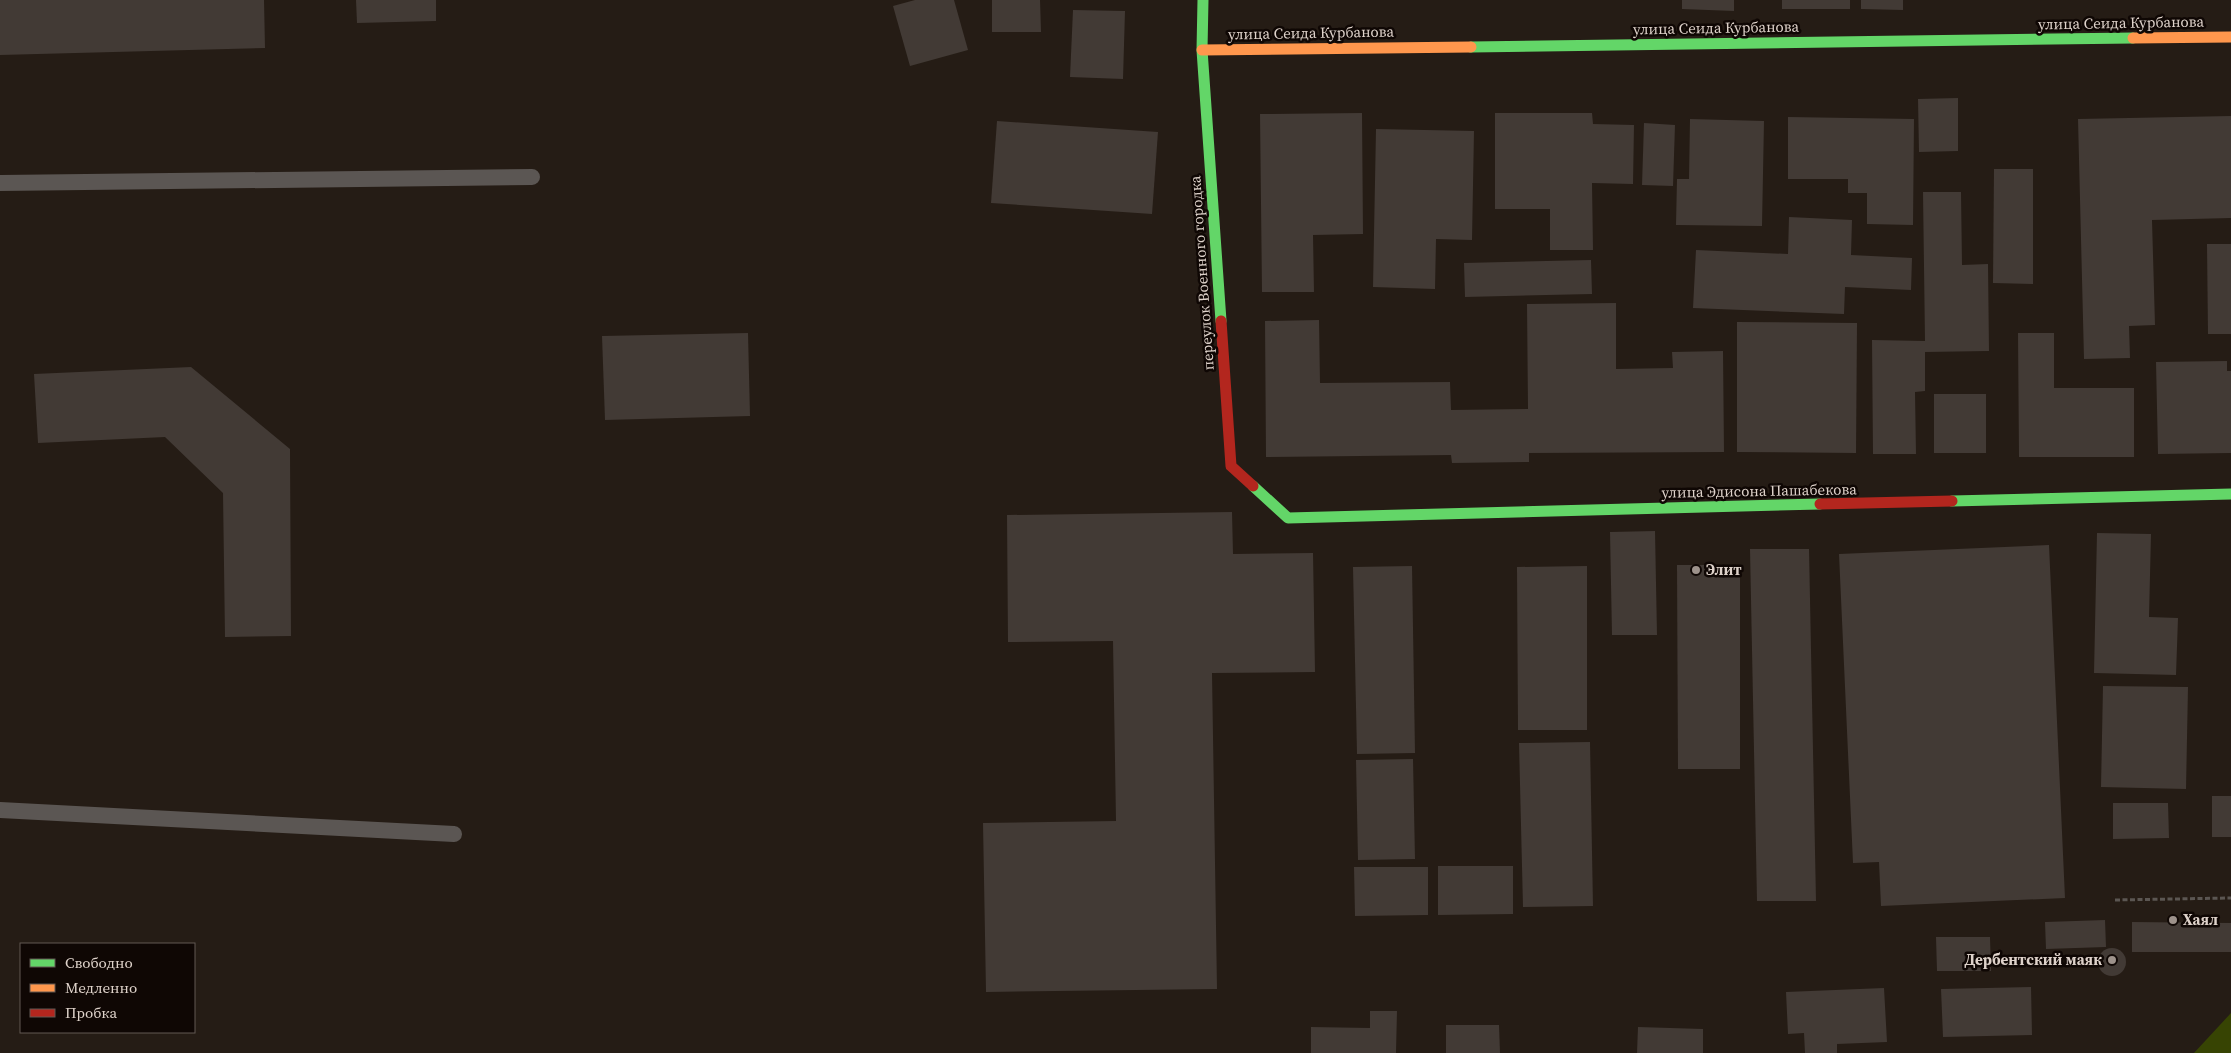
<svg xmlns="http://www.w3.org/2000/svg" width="2231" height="1053" font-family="'Source Serif 4',serif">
<rect width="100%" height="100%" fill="#251c15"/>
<polygon fill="#374403" points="2231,1013 2231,1053 2194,1053"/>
<g fill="#423a35">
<polygon points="0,0 264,0 265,48 0,55"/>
<polygon points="356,0 436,0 436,21 357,23"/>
<polygon points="915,0 954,0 968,50 910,66 893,6"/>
<polygon points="992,0 1040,0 1041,32 992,32"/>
<polygon points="1682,0 1734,0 1734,11 1682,9"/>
<rect x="1782" y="0" width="68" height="9"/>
<polygon points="1861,0 1903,0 1903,10 1861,9"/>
<polygon points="1073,10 1125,11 1123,79 1070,77"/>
<polygon points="1958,98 1958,151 1919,152 1918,99"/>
<polygon points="1362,113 1363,234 1313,235 1314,292 1262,292 1260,114"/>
<polygon points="1495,113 1592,113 1593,124 1634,125 1633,184 1592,183 1593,250 1550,250 1550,209 1495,209"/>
<polygon points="2231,116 2231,218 2152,220 2155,325 2129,326 2130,358 2084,359 2078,119"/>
<polygon points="1788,117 1914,119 1913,225 1867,224 1867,193 1848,193 1848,179 1788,179"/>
<polygon points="1690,119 1764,121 1762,226 1676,225 1677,179 1689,179"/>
<polygon points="997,121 1158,132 1152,214 991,203"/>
<polygon points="1644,123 1675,125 1673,186 1642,185"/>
<polygon points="1376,129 1474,131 1472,240 1436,239 1435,289 1373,287"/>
<polygon points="1994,169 2033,169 2033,284 1993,283"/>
<polygon points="1923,192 1961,192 1962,265 1988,264 1989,351 1925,352 1925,391 1915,392 1916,454 1873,454 1872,340 1925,341"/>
<polygon points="1789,217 1852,220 1851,255 1912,258 1911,290 1845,287 1844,314 1693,308 1696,250 1788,254"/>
<polygon points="2207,244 2231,244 2231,334 2208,334"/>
<polygon points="1591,260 1592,294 1465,297 1464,263"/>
<polygon points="1616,303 1616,369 1673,368 1672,352 1723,351 1724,452 1529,453 1529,462 1452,463 1451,455 1266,457 1265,321 1319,320 1320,383 1450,382 1451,410 1528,409 1527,304"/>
<polygon points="1737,322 1857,323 1856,453 1737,452"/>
<polygon points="748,333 750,416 605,420 602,336"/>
<polygon points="2018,333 2054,333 2054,388 2134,388 2134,457 2019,457"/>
<polygon points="2227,361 2227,371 2231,371 2231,453 2158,454 2156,362"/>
<polygon points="191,367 290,449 291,636 225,637 223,493 165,437 38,443 34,374"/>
<rect x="1934" y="394" width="52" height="59"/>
<polygon points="1232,512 1233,554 1313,553 1315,672 1212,673 1217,989 986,992 983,823 1116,821 1113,641 1008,642 1007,515"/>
<polygon points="1655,531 1657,635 1612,635 1610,532"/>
<polygon points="2097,533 2151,534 2149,617 2178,618 2176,675 2094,673"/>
<polygon points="2049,545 2065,898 1881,906 1879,862 1853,863 1839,554"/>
<polygon points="1750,549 1809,549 1816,901 1757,901"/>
<polygon points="1677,565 1740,565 1740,769 1678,769"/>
<polygon points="1412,566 1415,753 1357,754 1353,567"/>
<polygon points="1587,566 1587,730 1518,730 1517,567"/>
<polygon points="2103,686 2188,687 2186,789 2101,787"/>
<polygon points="1590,742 1593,906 1523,907 1519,743"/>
<polygon points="1413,759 1415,859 1358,860 1356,760"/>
<rect x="2212" y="796" width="19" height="41"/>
<polygon points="2113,803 2168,803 2169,838 2113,839"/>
<polygon points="1438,866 1513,866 1513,914 1438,915"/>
<polygon points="1354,867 1428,867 1428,915 1355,916"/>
<polygon points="2105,920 2106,947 2046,949 2045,922"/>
<polygon points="2132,922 2231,923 2231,952 2132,952"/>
<polygon points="1936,937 1990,937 1991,971 1937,971"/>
<circle cx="2112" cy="962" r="14"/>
<polygon points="2031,987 2032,1035 1943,1037 1941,989"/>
<polygon points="1884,988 1887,1042 1837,1044 1837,1053 1805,1053 1804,1033 1788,1034 1786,992"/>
<polygon points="1370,1011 1397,1011 1396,1053 1311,1053 1311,1027 1370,1028"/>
<polygon points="1446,1025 1499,1025 1500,1053 1446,1053"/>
<polygon points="1638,1027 1703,1029 1703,1053 1637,1053"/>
</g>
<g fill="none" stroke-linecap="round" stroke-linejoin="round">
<polyline stroke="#5b5652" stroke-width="3" stroke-dasharray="5 2.5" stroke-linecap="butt" points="2115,900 2231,898"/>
<g stroke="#5b5653" stroke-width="16">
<polyline points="0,183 532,177"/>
<polyline points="0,810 454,834"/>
</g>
<g stroke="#63d668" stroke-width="11">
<polyline points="1203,0 1202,50 1221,321"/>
<polyline points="1471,47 2133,38"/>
<polyline points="1253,486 1288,518 1820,504"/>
<polyline points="1952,501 2231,494"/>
</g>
<g stroke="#ff974d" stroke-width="11">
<polyline points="2133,38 2231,37"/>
<polyline points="1202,50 1471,47"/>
</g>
<g stroke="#b3261e" stroke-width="11">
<polyline points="1221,321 1231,466 1253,486"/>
<polyline points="1820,504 1952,501"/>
</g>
</g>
<g fill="#9d928b" stroke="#0f0704" stroke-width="2">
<circle cx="1696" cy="570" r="5"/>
<circle cx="2173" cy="920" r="5"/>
<circle cx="2112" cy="960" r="5"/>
</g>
<g text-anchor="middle" stroke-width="5" stroke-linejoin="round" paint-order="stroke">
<g font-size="15" fill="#ded2ca" stroke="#0f0704">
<text transform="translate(2121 23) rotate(-1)" y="5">улица Сеида Курбанова</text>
<text transform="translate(1716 28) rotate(-1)" y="5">улица Сеида Курбанова</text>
<text transform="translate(1311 33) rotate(-1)" y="5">улица Сеида Курбанова</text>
<text transform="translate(1202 273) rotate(-94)" y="5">переулок Военного городка</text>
<text transform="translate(1759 491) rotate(-1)" y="5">улица Эдисона Пашабекова</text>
</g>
<g font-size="15" font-weight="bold" fill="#ded2ca" stroke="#0f0704" text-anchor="start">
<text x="1706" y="575">Элит</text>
<text x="2183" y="925">Хаял</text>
<text x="2102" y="965" text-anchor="end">Дербентский маяк</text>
</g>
</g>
<rect x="20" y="943" width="175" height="90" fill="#0f0704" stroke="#625853"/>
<rect x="30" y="959" width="25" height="8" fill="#63d668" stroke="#625853"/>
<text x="65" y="968" font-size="15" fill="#ded2ca">Свободно</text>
<rect x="30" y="984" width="25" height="8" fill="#ff974d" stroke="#625853"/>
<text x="65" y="993" font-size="15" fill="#ded2ca">Медленно</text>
<rect x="30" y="1009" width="25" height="8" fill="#b3261e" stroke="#625853"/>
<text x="65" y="1018" font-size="15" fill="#ded2ca">Пробка</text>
</svg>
